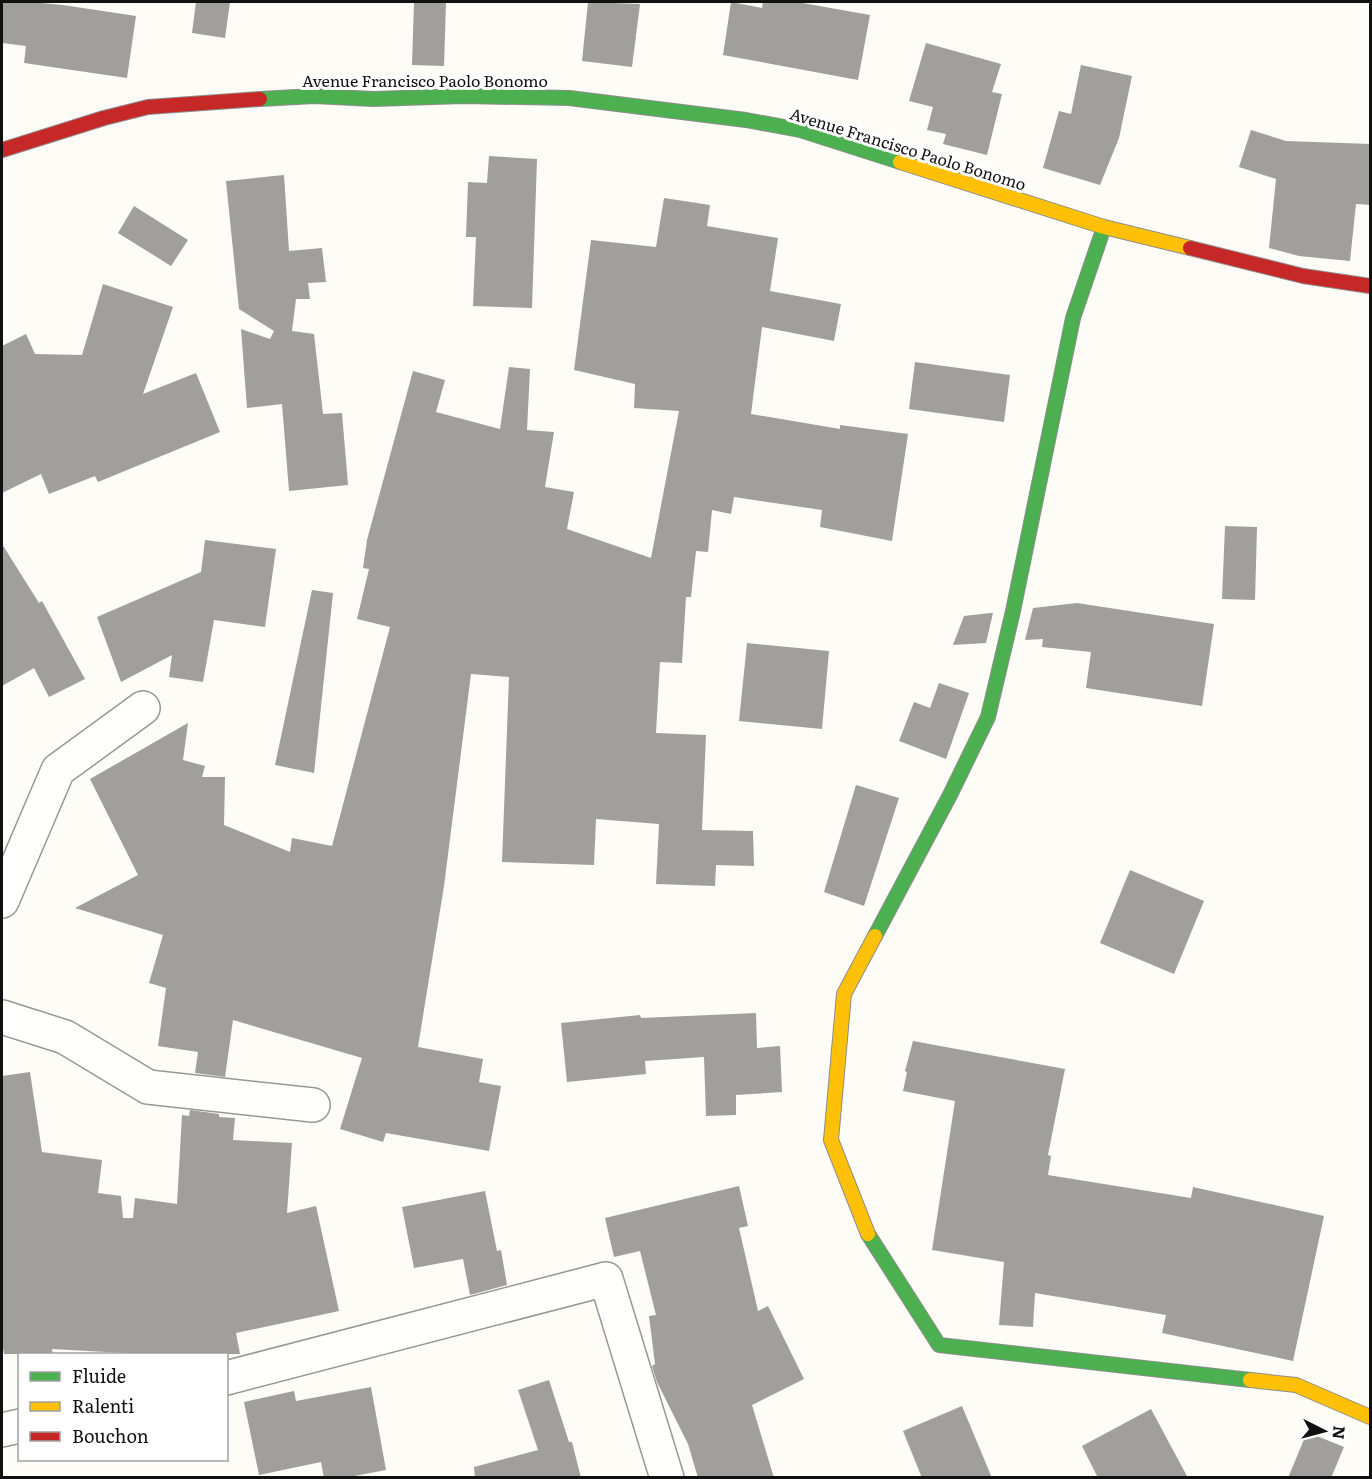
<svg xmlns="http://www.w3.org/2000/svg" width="1372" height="1479" font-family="Literata,serif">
<rect width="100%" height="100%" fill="#fdfcf7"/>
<g fill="#a19f9c">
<polygon points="2,2 31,2 63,5 136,16 127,78 24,63 26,46 2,43"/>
<polygon points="196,2 230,2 225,38 192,33"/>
<polygon points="414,2 446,2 444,66 412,65"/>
<polygon points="588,2 640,4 632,67 582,61"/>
<polygon points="731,2 762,8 763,2 797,2 870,15 858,80 723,55"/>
<polygon points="926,43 1001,64 992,92 1002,94 987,155 943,144 946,134 927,130 933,107 909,101"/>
<polygon points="1081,65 1132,76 1119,138 1100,185 1043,168 1059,111 1071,114"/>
<polygon points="1251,130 1286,141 1371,144 1371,205 1356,204 1350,261 1299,256 1269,248 1276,179 1239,167"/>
<polygon points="489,156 537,159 532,308 473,306 476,237 466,237 468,182 487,183"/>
<polygon points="284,175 289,251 322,248 326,282 308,283 310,299 296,299 292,331 314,334 323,414 342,413 348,485 289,491 282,404 247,408 241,329 270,339 274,331 239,309 226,181"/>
<polygon points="664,198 710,205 707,226 778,238 770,291 841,304 834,341 762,327 751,414 840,429 840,425 908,434 892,541 820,527 822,510 734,497 731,514 712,510 708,552 696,551 691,597 686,597 682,663 660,662 656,733 706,735 702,830 753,831 754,866 716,865 715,886 656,884 659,824 596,819 594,865 502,862 509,677 471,674 444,886 418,1047 483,1059 479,1082 501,1086 489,1151 386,1133 383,1142 340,1129 362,1058 233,1020 225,1077 195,1073 198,1052 158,1046 166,988 149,983 163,935 75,908 138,875 90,779 188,723 183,760 205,766 202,777 225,777 224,825 290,852 292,838 332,846 390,627 357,619 369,569 363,568 367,540 413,371 445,380 436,412 500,429 509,367 530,369 527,430 554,432 545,487 574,492 567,529 651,558 679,411 634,408 635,384 574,370 591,240 656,247"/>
<polygon points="134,206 188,240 171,266 118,233"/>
<polygon points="103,284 173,307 143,394 196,373 220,432 98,482 95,476 49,494 41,474 2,493 2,346 26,334 35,354 82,355"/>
<polygon points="915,362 1010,375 1004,422 909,409"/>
<polygon points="1225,526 1257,527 1255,600 1222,599"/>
<polygon points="205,540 276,549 265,627 214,620 203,682 169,677 172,655 121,682 97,617 201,572"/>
<polygon points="2,544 39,603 42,601 85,679 49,697 34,668 2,686"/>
<polygon points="312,590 333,593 314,773 275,765"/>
<polygon points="1077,603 1214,624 1202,706 1086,688 1091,652 1042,647 1043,639 1025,640 1033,608"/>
<polygon points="990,613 993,613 986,643 953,645 964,616"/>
<polygon points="747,643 829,651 822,729 739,721"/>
<polygon points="939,683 969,693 946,759 899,741 914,702 930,708"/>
<polygon points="856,785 899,798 864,906 824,892"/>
<polygon points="1130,870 1204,901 1174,974 1100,943"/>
<polygon points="756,1013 757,1048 780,1046 782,1092 736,1095 736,1115 706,1116 704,1057 645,1061 646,1074 567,1082 561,1023 640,1015 641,1018"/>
<polygon points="913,1041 1065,1069 1048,1155 1051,1156 1048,1175 1191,1198 1193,1187 1324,1216 1293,1361 1162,1333 1166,1315 1035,1293 1033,1327 999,1325 1004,1262 932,1250 955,1101 903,1091 907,1072 905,1071"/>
<polygon points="30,1072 42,1152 102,1160 98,1193 121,1196 123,1218 133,1218 135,1198 177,1204 182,1115 189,1116 190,1110 219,1114 219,1117 235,1118 233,1140 292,1143 287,1213 316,1206 339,1311 236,1333 240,1354 141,1354 52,1349 53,1354 4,1354 2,1341 2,1076"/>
<polygon points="739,1186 748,1226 739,1228 758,1311 768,1306 804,1379 752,1405 774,1478 698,1478 688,1444 657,1382 652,1366 655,1364 649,1316 656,1315 640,1251 614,1257 605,1218"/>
<polygon points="485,1191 497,1251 501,1250 507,1285 470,1295 463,1259 414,1268 402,1207"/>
<polygon points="549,1380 569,1442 572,1442 581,1478 475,1478 474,1467 538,1450 518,1390"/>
<polygon points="371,1387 386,1470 344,1478 324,1478 321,1462 259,1475 244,1402 294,1391 296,1401"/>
<polygon points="962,1406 992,1478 922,1478 903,1431"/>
<polygon points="1151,1409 1188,1478 1098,1478 1082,1446"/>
<polygon points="1307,1432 1344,1447 1331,1478 1288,1478"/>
</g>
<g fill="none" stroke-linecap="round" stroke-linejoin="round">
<defs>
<g id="street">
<polyline points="2,901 58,770 143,708"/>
<polyline points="2,1017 65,1037 148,1087 313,1105"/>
<polyline points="226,1378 606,1279 667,1478"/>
<polyline points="2,1430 20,1426"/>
</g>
<g id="fast">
<polyline points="260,99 314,96 373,99 464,96 569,98 746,120 800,130 900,162"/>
<polyline points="875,936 950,795 988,717 1013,611 1073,318 1104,227"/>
<polyline points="868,1234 939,1345 1250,1380"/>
</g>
<g id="slow">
<polyline points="900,162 1104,227 1190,248"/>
<polyline points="868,1234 831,1140 844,994 875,936"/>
<polyline points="1250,1380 1296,1385 1370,1417"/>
</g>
<g id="jam">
<polyline points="2,150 104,118 148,107 260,99"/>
<polyline points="1190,248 1303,276 1370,286"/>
</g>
</defs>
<use href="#street" stroke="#979795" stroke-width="36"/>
<use href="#fast" stroke="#8e8d8b" stroke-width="16"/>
<use href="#slow" stroke="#8e8d8b" stroke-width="16"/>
<use href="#jam" stroke="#8e8d8b" stroke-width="16"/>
<use href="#street" stroke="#fffffe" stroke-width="33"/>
<use href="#fast" stroke="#4caf50" stroke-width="14"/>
<use href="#slow" stroke="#ffc107" stroke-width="14"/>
<use href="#jam" stroke="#c62828" stroke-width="14"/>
</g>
<g text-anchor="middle" stroke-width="6" stroke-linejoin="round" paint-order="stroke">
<g font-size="16" fill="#111" stroke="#fff">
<text x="425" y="87">Avenue Francisco Paolo Bonomo</text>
<text transform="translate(908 149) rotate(17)" y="6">Avenue Francisco Paolo Bonomo</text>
</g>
</g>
<rect width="1372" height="1479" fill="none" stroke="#111111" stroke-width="6"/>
<rect x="18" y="1353" width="210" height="108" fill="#ffffff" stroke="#a0a0a0" stroke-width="1.5"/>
<rect x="30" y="1372" width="30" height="9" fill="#4caf50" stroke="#a0a0a0" stroke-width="1.5"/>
<text x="72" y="1383" font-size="18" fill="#111111">Fluide</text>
<rect x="30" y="1402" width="30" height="9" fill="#ffc107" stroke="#a0a0a0" stroke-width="1.5"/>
<text x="72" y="1413" font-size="18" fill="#111111">Ralenti</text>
<rect x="30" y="1432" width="30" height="9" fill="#c62828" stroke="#a0a0a0" stroke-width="1.5"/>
<text x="72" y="1443" font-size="18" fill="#111111">Bouchon</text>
<g transform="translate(1324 1431) rotate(96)" stroke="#ffffff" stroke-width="4.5" paint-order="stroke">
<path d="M0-4.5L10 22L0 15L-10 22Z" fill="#111111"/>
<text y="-9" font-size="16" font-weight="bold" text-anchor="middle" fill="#111111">N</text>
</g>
</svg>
